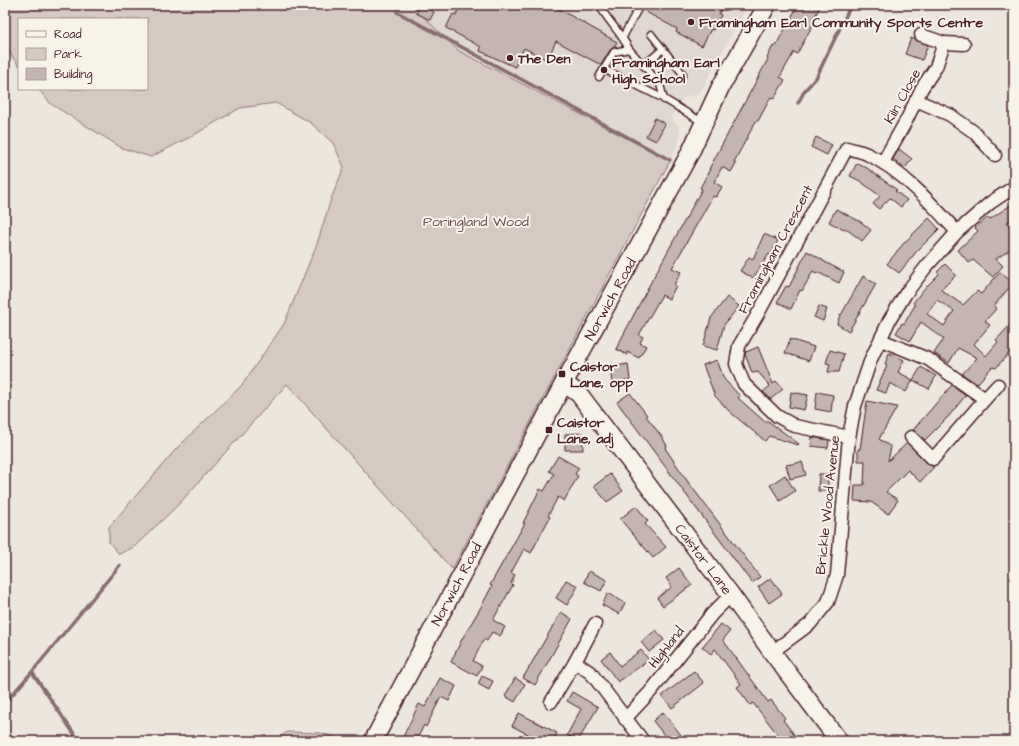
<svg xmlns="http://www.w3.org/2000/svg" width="1019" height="746" font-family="'Architects Daughter',sans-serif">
<rect width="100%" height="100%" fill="#ece6dd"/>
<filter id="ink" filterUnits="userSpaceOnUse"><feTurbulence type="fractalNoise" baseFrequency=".025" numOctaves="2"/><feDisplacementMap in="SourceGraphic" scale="8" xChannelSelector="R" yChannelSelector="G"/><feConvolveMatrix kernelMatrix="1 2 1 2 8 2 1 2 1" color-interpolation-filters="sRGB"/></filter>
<g filter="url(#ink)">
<polygon fill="#e0d7d0" points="411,5 748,5 699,94 683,98 671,117 680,128 679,141 670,161 459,51"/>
<g fill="#d5c9c2" stroke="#907476">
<polygon points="5,5 411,5 459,51 670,161 452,569 287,384 178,505 134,547 119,554 109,542 109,527 177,448 242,385 284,324 317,244 331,199 344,167 333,143 311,123 276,103 240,108 192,136 151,157 122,148 51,104 38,89 147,89 147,19 19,19 19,66 5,46"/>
<polygon points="287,732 320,733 351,741 275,741"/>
</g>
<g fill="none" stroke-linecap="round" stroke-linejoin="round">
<g stroke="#896c6f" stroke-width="3.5">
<polyline points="397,12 670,160"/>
<polyline points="798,103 805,90 816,78 851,5"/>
<polyline points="32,672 79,741"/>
<polyline points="5,703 32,672 120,565"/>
</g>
</g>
<g fill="#c4b5b0" stroke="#4a1f2b" fill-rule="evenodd">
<polygon points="421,5 434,12 430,20 416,13"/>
<polygon points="460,5 552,5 617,42 614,47 610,50 601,65 556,41 547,60 524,48 515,67 480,51 481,47 446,28 453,14 456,15"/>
<polygon points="649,5 723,5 719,14 721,15 713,30 711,29 702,46 676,32 677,29 646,12"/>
<polygon points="798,5 821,5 814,18 816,19 797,54 794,52 780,77 785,80 774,99 771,97 758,121 756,121 734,162 736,163 731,172 722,167 714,182 722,187 716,197 713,196 672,268 681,272 674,285 676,286 669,299 662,295 639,335 643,337 640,343 646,346 639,358 627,352 627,355 616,349 652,280 702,189 700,188 710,169 709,169 768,59 767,58 773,46 775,47"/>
<polygon points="911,38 928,45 922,60 905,54"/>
<polygon points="655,118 665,124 656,141 646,136"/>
<polygon points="816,137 832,145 827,155 811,147"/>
<polygon points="899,149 912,159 905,168 893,159"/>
<polygon points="857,163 867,168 897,190 895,191 907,200 901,207 890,198 879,209 873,204 880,196 860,181 850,176"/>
<polygon points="1014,203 1014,218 1007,222 1014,232 1014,247 996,259 1003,266 993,277 973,260 969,263 958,250 978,231 975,228 988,217 990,219"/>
<polygon points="836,209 861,222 871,230 862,241 845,228 844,230 829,222"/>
<polygon points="929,218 939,229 917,251 899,273 887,264 903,244"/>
<polygon points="764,234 778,240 771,255 769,254 753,278 740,271 749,257 753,259"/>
<polygon points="807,251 823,260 823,261 844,272 839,283 817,272 816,273 813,271 802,291 800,290 791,309 777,302 786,286 789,287"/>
<path d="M945,264L956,275L941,290L963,305L977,291L981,294L1000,272L1013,283L994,306L996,309L985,321L990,325L974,344L986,356L998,342L996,340L1014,321V347L996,368L992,367L977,384L962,374L977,358L958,348L949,363L934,353L944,339L921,322L910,341L896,333L902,323L904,324L915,305L913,303L923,290L939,274L937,272ZM937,300L954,311L944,326L927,314Z"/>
<polygon points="863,276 876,284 849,331 837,324 840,315 841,315"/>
<polygon points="727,297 739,306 724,325 717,350 703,346 711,318"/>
<polygon points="819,306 827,309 823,321 814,317"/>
<polygon points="790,339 814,347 809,361 785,353"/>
<polygon points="758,347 773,384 776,381 783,389 771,399 763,392 770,386 758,372 752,373 745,354 746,352"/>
<polygon points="830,350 844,354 839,372 828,372 830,364 826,363"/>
<polygon points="889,353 904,360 898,372 913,380 906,392 890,383 886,393 876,390 887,365 885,364"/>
<polygon points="717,360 724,379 740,396 738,398 764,421 768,421 799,444 798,445 769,436 765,441 730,412 715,396 703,365"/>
<polygon points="628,364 630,380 612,383 610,367"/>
<polygon points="921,367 936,376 929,389 913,380"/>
<polygon points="952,385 966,395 948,417 925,440 913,430"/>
<polygon points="791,392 808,395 804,410 789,407"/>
<polygon points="817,392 833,395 831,412 815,409"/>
<polygon points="630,393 647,415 646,416 662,437 667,446 665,448 688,482 760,577 752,583 617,402"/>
<polygon points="867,401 897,407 879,439 891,447 888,461 907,443 928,464 934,467 920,482 908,470 886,492 898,500 888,514 871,502 854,501 855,485 864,485 865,461 858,461 858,449 860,449"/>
<polygon points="582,433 583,450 565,450 565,434"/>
<polygon points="812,437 829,440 828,448 811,446"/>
<polygon points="558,456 579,468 575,474 578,476 564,501 558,497 548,516 550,517 531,553 524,549 511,573 515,575 511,583 513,585 493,620 505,627 500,636 492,632 487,641 484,639 473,661 482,666 477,676 451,662 462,639 481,607 492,586 490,585 525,523 523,523 540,489 544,491 554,474 549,471"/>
<polygon points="802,462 806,475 790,479 786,465"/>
<polygon points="610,474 623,491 607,502 594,486"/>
<polygon points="819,474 828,474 828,491 818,491"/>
<polygon points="785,475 795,491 780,501 770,485"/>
<polygon points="636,506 648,521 645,524 666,547 653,558 620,519"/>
<polygon points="679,568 692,585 663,606 657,598 672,587 666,578"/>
<polygon points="589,571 607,580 601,591 584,582"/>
<polygon points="771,578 782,594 769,603 758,587"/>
<polygon points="566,580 578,586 567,605 556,598"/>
<polygon points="608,593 625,603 619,614 602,605"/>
<polygon points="561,612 572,619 535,685 523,678"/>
<polygon points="721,624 730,631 723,640 768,702 771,700 785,718 783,720 799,741 783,741 753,703 750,705 737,687 741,684 715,649 711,654 702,647"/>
<polygon points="656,630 664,640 649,652 641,642"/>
<polygon points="641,650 649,660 618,682 601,659 610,652 620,666"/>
<polygon points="694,671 704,683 672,708 662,696"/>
<polygon points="482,676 493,681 489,690 478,684"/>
<polygon points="440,678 456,686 449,701 441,697 426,727 424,725 416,741 401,741 419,704 425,707"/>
<polygon points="515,678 525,684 515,702 505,696"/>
<polygon points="572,692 598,707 578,741 567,735 581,709 567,701"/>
<polygon points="663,712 681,735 674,741 669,741 653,721"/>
<polygon points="519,713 557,733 553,741 541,741 512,726"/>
</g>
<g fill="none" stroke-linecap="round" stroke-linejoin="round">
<defs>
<g id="lane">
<path d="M599,5C608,21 621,33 629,49"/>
<polyline points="651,34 663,49"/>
<polyline points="623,37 640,5"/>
<polyline points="644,65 663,49 683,74"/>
<polyline points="604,69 666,100 702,122"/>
<polyline points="599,77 614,52 629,49 660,84 664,100"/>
</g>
<g id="street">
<polyline points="944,43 964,44"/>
<polyline points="916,100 950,115 974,132 995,155"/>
<polyline points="883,162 906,121 922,88 936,67 944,43 921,35"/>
<polyline points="881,340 928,359 985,399"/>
<path d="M849,437L795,426L777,416L744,384L736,364L739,346L759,312L847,148C853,150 861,151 867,154C902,170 932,204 957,232"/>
<polyline points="911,437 933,459 985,399 998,385"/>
<polyline points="595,624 575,662 591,673 643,741"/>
<polyline points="772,652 810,624 828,602 837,575 849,437 855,406 871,359 889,321 906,293 926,267 957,232 990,203 1014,187"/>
<polyline points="551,702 575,662"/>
<polyline points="625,719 651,691 712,614 731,595"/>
</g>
<g id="secondary">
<polyline points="564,383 579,394 731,595 772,652 839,741"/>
<polyline points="373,741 564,383 690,153 720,88 767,5"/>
</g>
</defs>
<use href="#lane" stroke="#4a1f2b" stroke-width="9"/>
<use href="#street" stroke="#4a1f2b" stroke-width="15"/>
<use href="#secondary" stroke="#4a1f2b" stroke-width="20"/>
<use href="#lane" stroke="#f7f3e8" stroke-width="6"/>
<use href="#street" stroke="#f7f3e8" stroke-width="12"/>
<use href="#secondary" stroke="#f7f3e8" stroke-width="17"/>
</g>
</g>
<g fill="#4a1f2b" stroke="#f7f3e8" stroke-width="1.5">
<circle cx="691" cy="22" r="4"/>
<circle cx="510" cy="58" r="4"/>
<circle cx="604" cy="70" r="4"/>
<rect x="558" y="370" width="8" height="8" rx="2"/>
<rect x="545" y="426" width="8" height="8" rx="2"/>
</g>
<g text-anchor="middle" stroke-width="4" stroke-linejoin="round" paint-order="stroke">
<g font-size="14" font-weight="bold" fill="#4a1f2b" stroke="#f7f3e8" text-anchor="start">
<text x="699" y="27">Framingham Earl Community Sports Centre</text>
<text x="518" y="63">The Den</text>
<text x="612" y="67">Framingham Earl<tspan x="612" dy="16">High School</tspan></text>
<text x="570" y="371">Caistor<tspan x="570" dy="16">Lane, opp</tspan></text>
<text x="557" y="427">Caistor<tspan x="557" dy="16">Lane, adj</tspan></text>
</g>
<g font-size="14" fill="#4a1f2b" stroke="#f7f3e8">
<text transform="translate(902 96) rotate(-61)" y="5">Kiln Close</text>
<text transform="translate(775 249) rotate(-62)" y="5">Framingham Crescent</text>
<text transform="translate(610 299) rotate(-61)" y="5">Norwich Road</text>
<text transform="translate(827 505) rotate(-84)" y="5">Brickle Wood Avenue</text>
<text transform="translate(704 559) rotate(53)" y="5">Caistor Lane</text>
<text transform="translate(456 584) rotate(-62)" y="5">Norwich Road</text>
<text transform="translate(666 647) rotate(-52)" y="5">Highland</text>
</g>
<g font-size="14" fill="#6d4a51" stroke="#f7f3e8">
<text x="476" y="226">Poringland Wood</text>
</g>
</g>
<rect width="1019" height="746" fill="none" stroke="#f7f3e8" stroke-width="20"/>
<rect x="10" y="10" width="999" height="726" fill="none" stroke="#4a1f2b" stroke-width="1.5" filter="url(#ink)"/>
<rect x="18" y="18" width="130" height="72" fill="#f7f3e8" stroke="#b29e9c"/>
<rect x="26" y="31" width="20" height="6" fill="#f7f3e8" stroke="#b29e9c"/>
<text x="54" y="38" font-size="12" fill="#4a1f2b">Road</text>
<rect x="26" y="48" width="20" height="12" fill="#d5c9c2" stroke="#b29e9c"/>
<text x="54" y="58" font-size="12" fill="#4a1f2b">Park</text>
<rect x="26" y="68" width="20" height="12" fill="#c4b5b0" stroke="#b29e9c"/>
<text x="54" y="78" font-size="12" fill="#4a1f2b">Building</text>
</svg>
